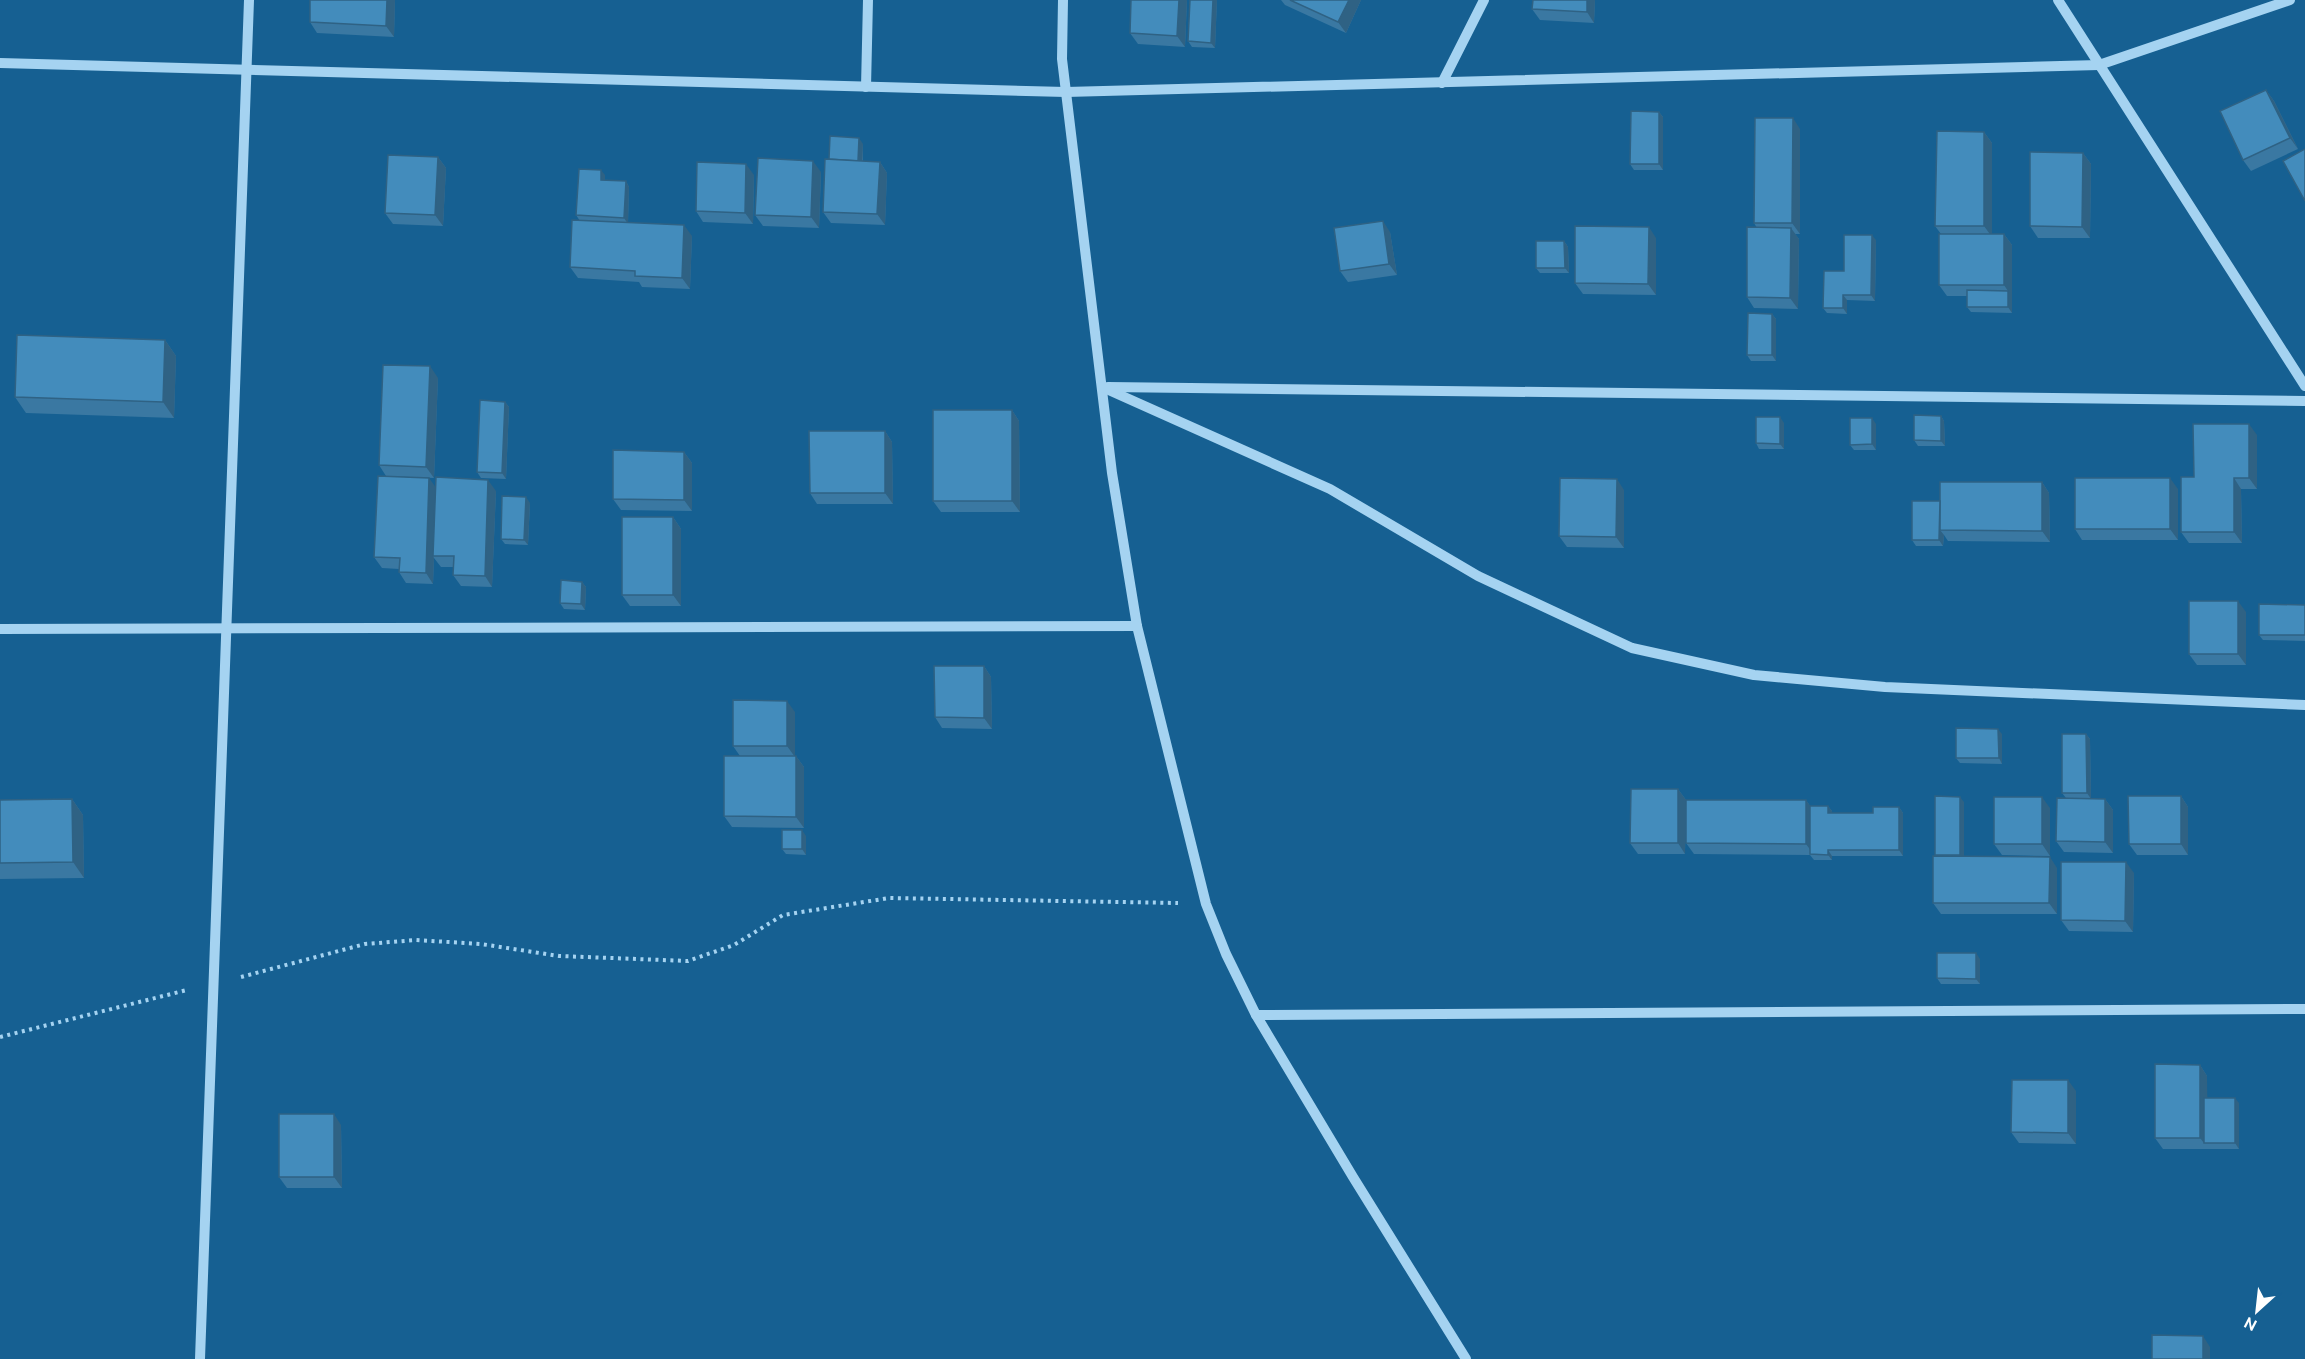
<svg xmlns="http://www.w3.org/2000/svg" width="2305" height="1359" font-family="Ubuntu,sans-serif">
<rect width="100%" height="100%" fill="#166092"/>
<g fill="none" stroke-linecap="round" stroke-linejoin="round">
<g stroke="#a5d3f1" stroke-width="4" stroke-dasharray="3 4.5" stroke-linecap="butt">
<polyline points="241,977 365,944 416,940 481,944 559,956 688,961 734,945 783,915 889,898 1178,903"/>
<polyline points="0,1037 187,990"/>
</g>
<g stroke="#a5d3f1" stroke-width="10">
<polyline points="1063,0 1062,59 1112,473 1137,626 1206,904 1226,954 1256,1015 1353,1177 1466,1359"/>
<polyline points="2058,0 2305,386"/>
<polyline points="0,63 1066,92 2099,65 2290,0"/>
<polyline points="1442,83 1484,0"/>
<polyline points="866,87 868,0"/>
<polyline points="1102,387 1330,489 1478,576 1632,648 1754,675 1885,687 2305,705"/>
<polyline points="1108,387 2305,401"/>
<polyline points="0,629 1137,626"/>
<polyline points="1256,1015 2305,1009"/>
<polyline points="200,1359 249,0"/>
</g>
</g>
<g fill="#3a78a2">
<polygon points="395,0 394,37 317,33 310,22"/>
<polygon points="1187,0 1185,47 1138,44 1130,33"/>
<polygon points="1190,0 1217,0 1215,48 1192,47 1188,41"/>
<polygon points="1281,0 1361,0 1346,33 1285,5"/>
<polygon points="1595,0 1594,23 1540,20 1532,9"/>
<polygon points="2266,90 2274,101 2298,149 2251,171 2243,160"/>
<polygon points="1659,112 1663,117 1663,170 1634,170 1630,164"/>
<polygon points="1800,129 1800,234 1795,234 1799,239 1798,309 1754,308 1747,297 1757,228 1754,223"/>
<polygon points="1984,132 1992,143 1992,234 2004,234 2012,245 2012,313 1971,312 1967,307 1967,296 1947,296 1939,285 1941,234 1935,226"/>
<polygon points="863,144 863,161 880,162 887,173 885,225 831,223 823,212 829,159"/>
<polygon points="2083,153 2091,164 2090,238 2038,238 2030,226"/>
<polygon points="438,157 446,168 443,226 393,224 385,213"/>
<polygon points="821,172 819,228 763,226 755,215"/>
<polygon points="605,175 605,181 626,181 629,187 628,223 692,236 690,289 642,287 639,282 578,278 570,267 580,221 576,215"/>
<polygon points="754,175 753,224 703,222 696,211"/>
<polygon points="1390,232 1397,275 1348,282 1340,271"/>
<polygon points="1656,238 1656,295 1583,294 1575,283"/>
<polygon points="1876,240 1875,301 1847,300 1847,314 1827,313 1823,308 1844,271"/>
<polygon points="1564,241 1568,247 1569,273 1540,273 1536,268"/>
<polygon points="1772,314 1776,319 1776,361 1751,361 1747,355"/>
<polygon points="165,340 176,356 174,418 26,413 15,397"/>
<polygon points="438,378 434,478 386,476 379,465"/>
<polygon points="505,402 509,407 506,479 481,478 477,472"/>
<polygon points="1012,410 1019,421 1020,512 941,512 933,501"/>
<polygon points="1941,416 1944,421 1945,446 1918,446 1914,440"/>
<polygon points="1784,423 1784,449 1759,449 1756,443"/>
<polygon points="1876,424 1876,450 1854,450 1850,445"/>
<polygon points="885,431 892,442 893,504 817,504 810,493"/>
<polygon points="2257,435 2257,489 2241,489 2242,543 2189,543 2181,532 2194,477"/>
<polygon points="684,452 692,463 692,511 621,510 613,499"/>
<polygon points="2042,482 2049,493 2050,542 1948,541 1944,535 1943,546 1916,546 1912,540 1940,501"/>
<polygon points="436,488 496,491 492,587 461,586 453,575 454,567 441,567 434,558 433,584 406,583 399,572 399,569 382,568 374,557"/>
<polygon points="2178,489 2178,540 2082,540 2075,529"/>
<polygon points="1624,490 1624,548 1567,547 1559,536"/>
<polygon points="530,503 528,545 505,544 501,539"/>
<polygon points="673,517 681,529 681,606 630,606 622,595"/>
<polygon points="582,582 586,587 585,610 564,609 560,603"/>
<polygon points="2305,605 2305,641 2263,640 2259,635"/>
<polygon points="2246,612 2246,665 2197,665 2189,654"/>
<polygon points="984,666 991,677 992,729 942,728 935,717"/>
<polygon points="795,712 795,756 796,756 804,767 804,828 732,827 724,816 740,756 733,746"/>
<polygon points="2002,734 2002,764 1960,763 1956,758"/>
<polygon points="2086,734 2090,739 2091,799 2105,799 2113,810 2113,853 2064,852 2056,841 2066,798 2062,793"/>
<polygon points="1678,789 1686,800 1685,854 1638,854 1630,843"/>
<polygon points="2181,796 2188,807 2188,855 2137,855 2129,844"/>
<polygon points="72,799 83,815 84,878 0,879 0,800"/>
<polygon points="1806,800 1810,806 1828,806 1832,811 1832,813 1873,813 1899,807 1903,813 1903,856 1832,856 1832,860 1814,860 1810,855 1694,854 1686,843"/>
<polygon points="1964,802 1964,856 2057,868 2057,914 1941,914 1933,903 1936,856 1935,855"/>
<polygon points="2050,808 2050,856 2002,855 1994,844"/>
<polygon points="806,836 806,855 786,854 782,849"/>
<polygon points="2134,873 2133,932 2069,931 2061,920"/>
<polygon points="1980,959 1980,984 1941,984 1937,978"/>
<polygon points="2200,1065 2207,1076 2207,1098 2239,1103 2239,1149 2163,1149 2155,1138"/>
<polygon points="2076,1091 2076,1144 2019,1143 2011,1132"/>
<polygon points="341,1125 342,1188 287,1188 279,1177"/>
</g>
<g fill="#2f6284">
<polygon points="387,0 395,0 394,37 386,26"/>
<polygon points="1179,0 1187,0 1185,47 1177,36"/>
<polygon points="1213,0 1217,0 1215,48 1211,43"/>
<polygon points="1349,0 1361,0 1346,33 1338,22"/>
<polygon points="1587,0 1595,0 1594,23 1587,12"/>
<polygon points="2266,90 2274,101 2298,149 2290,138"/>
<polygon points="1659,112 1663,117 1663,170 1659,164"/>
<polygon points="1793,118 1800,129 1800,234 1792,223"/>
<polygon points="1984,132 1992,143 1992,237 1984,226"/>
<polygon points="859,138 863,144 862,172 858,166"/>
<polygon points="2083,153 2091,164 2090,238 2082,227"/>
<polygon points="438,157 446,168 443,226 435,215"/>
<polygon points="813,161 821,172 819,228 811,217"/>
<polygon points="880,162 887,173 885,225 877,214"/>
<polygon points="746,164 754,175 753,224 745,213"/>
<polygon points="601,170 605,175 605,186 601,180"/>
<polygon points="626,181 629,187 628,224 624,218"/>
<polygon points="1383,221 1390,232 1397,275 1389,264"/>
<polygon points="684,225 692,236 690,289 682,278"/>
<polygon points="1649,227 1656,238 1656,295 1648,284"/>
<polygon points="1791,228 1799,239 1798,309 1790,298"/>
<polygon points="2004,234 2012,245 2012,313 2008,307 2008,291 2004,285"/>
<polygon points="1872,235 1876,240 1875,301 1871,295"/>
<polygon points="1564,241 1568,247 1569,273 1565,268"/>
<polygon points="1843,295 1847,300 1847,314 1843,308"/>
<polygon points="1772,314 1776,319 1776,361 1772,355"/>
<polygon points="165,340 176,356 174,418 163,402"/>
<polygon points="430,366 438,378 434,478 426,467"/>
<polygon points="505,402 509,407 506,479 502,473"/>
<polygon points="1012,410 1019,421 1020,512 1012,501"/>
<polygon points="1941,416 1944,421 1945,446 1941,441"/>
<polygon points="1780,417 1784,423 1784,449 1780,444"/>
<polygon points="1872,418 1876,424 1876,450 1872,444"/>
<polygon points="2249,424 2257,435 2257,489 2249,478"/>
<polygon points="885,431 892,442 893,504 885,493"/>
<polygon points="684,452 692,463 692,511 684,500"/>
<polygon points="429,478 437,489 433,556 434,558 433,584 426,573"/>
<polygon points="2170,478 2178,489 2178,540 2170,529"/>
<polygon points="2234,478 2241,489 2242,543 2234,532"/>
<polygon points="1617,479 1624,490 1624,548 1616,537"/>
<polygon points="488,480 496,491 492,587 485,576"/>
<polygon points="2042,482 2049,493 2050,542 2042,531"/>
<polygon points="526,497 530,503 528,545 524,540"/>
<polygon points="1940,501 1940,530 1944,535 1943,546 1939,540"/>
<polygon points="673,517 681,529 681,606 673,595"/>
<polygon points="582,582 586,587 585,610 581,604"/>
<polygon points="2238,601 2246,612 2246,665 2238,654"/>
<polygon points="984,666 991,677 992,729 984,718"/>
<polygon points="787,701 795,712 795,757 787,746"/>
<polygon points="1998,729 2002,734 2002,764 1999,758"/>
<polygon points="2086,734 2090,739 2091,799 2087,793"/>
<polygon points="796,756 804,767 804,828 796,817"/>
<polygon points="1678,789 1686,800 1685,854 1678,843"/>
<polygon points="2181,796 2188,807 2188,855 2181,844"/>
<polygon points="1960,797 1964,802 1964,861 1960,855"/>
<polygon points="2042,797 2050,808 2050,856 2042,844"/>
<polygon points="72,799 83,815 84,878 73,862"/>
<polygon points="2105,799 2113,810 2113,853 2105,842"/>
<polygon points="1806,800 1814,811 1814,855 1806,844"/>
<polygon points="1828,806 1832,811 1832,819 1828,813"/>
<polygon points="1899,807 1903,813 1903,856 1899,850"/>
<polygon points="802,830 806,836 806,855 802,849"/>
<polygon points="1828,850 1832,856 1832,860 1828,855"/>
<polygon points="2050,857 2057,868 2057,914 2049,903"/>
<polygon points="2126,862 2134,873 2133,932 2125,921"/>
<polygon points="1976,953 1980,959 1980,984 1976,979"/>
<polygon points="2200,1065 2207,1076 2208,1143 2204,1143 2200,1138"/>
<polygon points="2068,1080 2076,1091 2076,1144 2068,1133"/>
<polygon points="2235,1098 2239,1103 2239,1149 2235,1143"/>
<polygon points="334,1114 341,1125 342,1188 334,1177"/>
<polygon points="2203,1336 2210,1347 2210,1359 2203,1359"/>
</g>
<g fill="#438cbc" stroke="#2f6284" stroke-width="1.5">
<polygon points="310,0 387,0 386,26 310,22"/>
<polygon points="1131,0 1179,0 1177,36 1130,33"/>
<polygon points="1190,0 1213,0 1211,43 1188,41"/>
<polygon points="1290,0 1349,0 1338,22"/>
<polygon points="1533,0 1587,0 1587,12 1532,9"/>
<polygon points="2266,90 2290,138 2243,160 2220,111"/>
<polygon points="1631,111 1659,112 1659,164 1630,164"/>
<polygon points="1755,118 1793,118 1792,223 1754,223"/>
<polygon points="1937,131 1984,132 1984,226 1935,226"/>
<polygon points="830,136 859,138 858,161 829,159"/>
<polygon points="2305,149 2305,201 2283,161"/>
<polygon points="2030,152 2083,153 2082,227 2030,226"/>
<polygon points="388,155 438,157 435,215 385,213"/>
<polygon points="758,158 813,161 811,217 755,215"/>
<polygon points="825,159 880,162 877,214 823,212"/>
<polygon points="697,162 746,164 745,213 696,211"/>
<polygon points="579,169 601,170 601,180 626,181 624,218 576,215"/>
<polygon points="572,220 684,225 682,278 635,276 635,271 570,267"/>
<polygon points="1383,221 1389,264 1340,271 1334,228"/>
<polygon points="1575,226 1649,227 1648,284 1575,283"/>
<polygon points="1747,227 1791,228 1790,298 1747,297"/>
<rect x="1939" y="234" width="65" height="51"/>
<polygon points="1844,235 1872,235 1871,295 1843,295 1843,308 1823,308 1824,271 1844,271"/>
<polygon points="1536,241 1564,241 1565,268 1536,268"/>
<polygon points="1967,290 2008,291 2008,307 1967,307"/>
<polygon points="1748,313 1772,314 1772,355 1747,355"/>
<polygon points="17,335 165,340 163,402 15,397"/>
<polygon points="383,365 430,366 426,467 379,465"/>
<polygon points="480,400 505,402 502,473 477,472"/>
<rect x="933" y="410" width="79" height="91"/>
<polygon points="1914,415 1941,416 1941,441 1914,440"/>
<polygon points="1756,417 1780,417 1780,444 1756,443"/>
<polygon points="1850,418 1872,418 1872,444 1850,445"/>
<polygon points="2193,424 2249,424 2249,478 2234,478 2234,532 2181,532 2181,477 2194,477"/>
<polygon points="809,431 885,431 885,493 810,493"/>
<polygon points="613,450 684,452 684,500 613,499"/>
<polygon points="378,476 429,478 426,573 399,572 400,558 374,557"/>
<polygon points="436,477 488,480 485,576 453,575 454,556 433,556"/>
<polygon points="1560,478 1617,479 1616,537 1559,536"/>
<rect x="2075" y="478" width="95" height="51"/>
<polygon points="1940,482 2042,482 2042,531 1940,530"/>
<polygon points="502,496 526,497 524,540 501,539"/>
<polygon points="1912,501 1940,501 1939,540 1912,540"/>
<rect x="622" y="517" width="51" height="78"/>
<polygon points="561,580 582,582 581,604 560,603"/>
<rect x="2189" y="601" width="49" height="53"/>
<polygon points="2259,604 2305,605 2305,635 2259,635"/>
<polygon points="934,666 984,666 984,718 935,717"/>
<polygon points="733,700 787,701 787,746 733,746"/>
<polygon points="1956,728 1998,729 1999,758 1956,758"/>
<polygon points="2062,734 2086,734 2087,793 2062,793"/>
<polygon points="724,756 796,756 796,817 724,816"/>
<polygon points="1631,789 1678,789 1678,843 1630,843"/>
<polygon points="1935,796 1960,797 1960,855 1935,855"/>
<polygon points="2128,796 2181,796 2181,844 2129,844"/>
<rect x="1994" y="797" width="48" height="47"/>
<polygon points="2057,798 2105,799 2105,842 2056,841"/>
<polygon points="72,799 73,862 0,863 0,800"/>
<polygon points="1686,800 1806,800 1806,844 1686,843"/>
<polygon points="1810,806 1828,806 1828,813 1873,813 1873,807 1899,807 1899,850 1828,850 1828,855 1810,854"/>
<rect x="782" y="830" width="20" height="19"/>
<polygon points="1933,856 2050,857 2049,903 1933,903"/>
<polygon points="2061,862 2126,862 2125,921 2061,920"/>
<polygon points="1937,953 1976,953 1976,979 1937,978"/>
<polygon points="2155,1064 2200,1065 2200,1138 2155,1138"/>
<polygon points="2012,1080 2068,1080 2068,1133 2011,1132"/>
<rect x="2204" y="1098" width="31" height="45"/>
<rect x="279" y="1114" width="55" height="63"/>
<polygon points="2152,1335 2203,1336 2203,1359 2152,1359"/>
</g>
<g transform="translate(2257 1311) rotate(207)" stroke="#166092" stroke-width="4.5" paint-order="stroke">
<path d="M0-4.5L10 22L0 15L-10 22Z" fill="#ffffff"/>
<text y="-9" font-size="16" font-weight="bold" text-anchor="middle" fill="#ffffff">N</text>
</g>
</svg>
